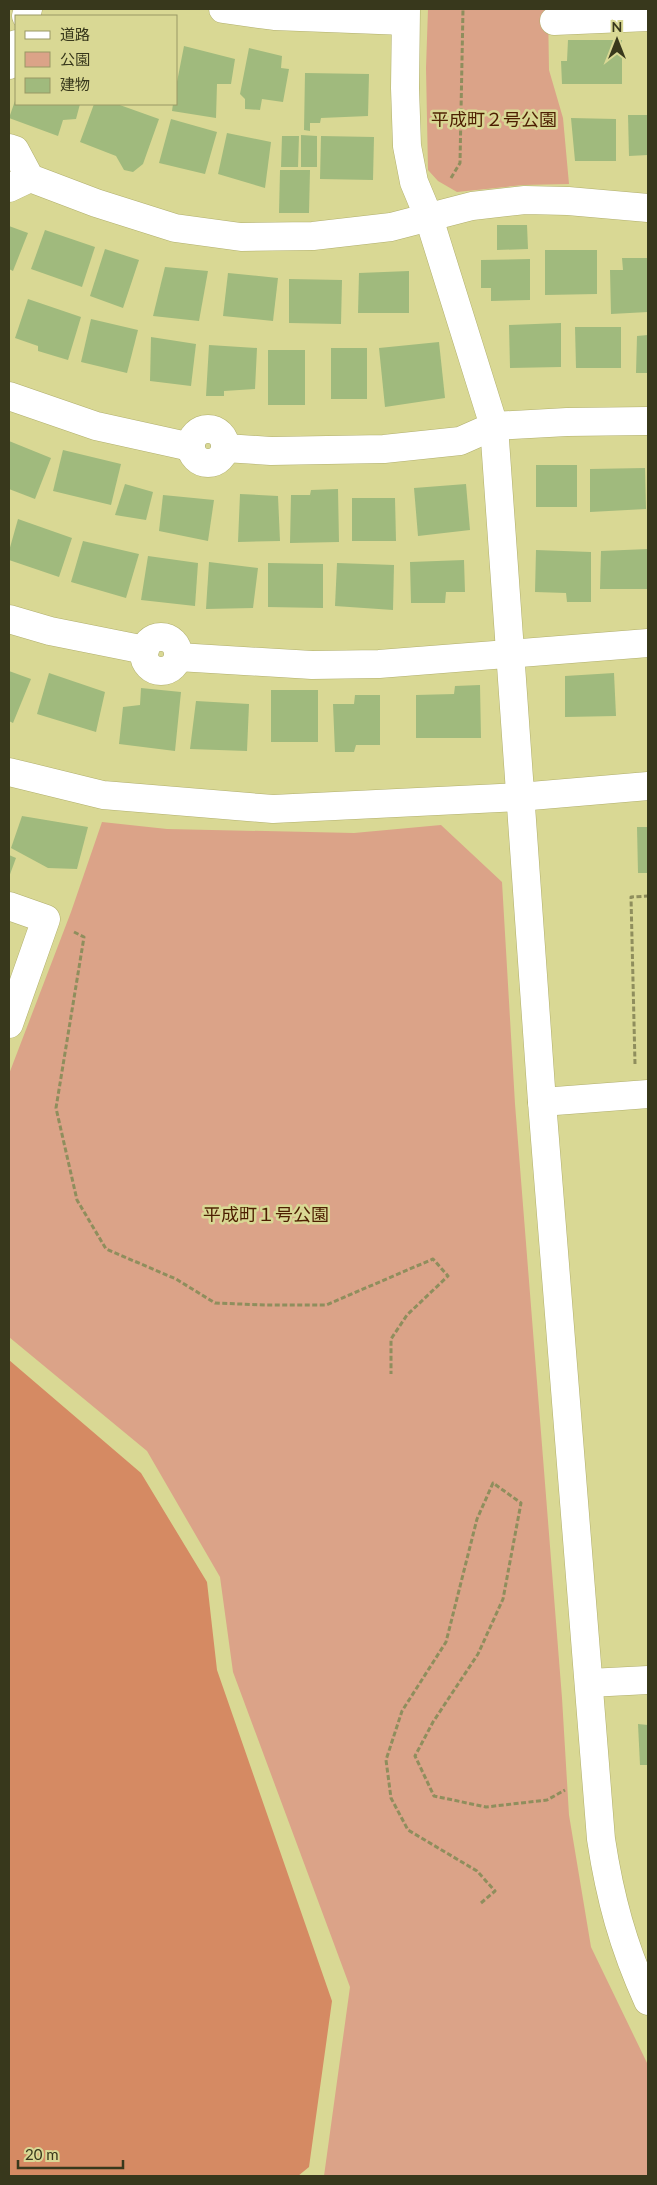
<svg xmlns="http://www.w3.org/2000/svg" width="657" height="2185" font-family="Lato,'Noto Sans JP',sans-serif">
<rect width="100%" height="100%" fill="#d9d894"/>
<g fill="#dba388">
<polygon points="428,9 548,9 549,70 563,118 569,184 523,185 457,192 438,181 428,170 426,68"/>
<polygon points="102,822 167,829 354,833 441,825 502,882 515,1104 562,1698 569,1815 591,1947 648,2065 648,2176 324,2176 350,1987 233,1672 220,1577 147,1451 9,1337 9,1074 71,912"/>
</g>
<polygon fill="#d58a63" points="9,1360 141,1473 207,1582 217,1670 332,2001 309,2167 298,2176 9,2176"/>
<g fill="#a0ba7d">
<polygon points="568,40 622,40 622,84 562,84 561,61 567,61"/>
<polygon points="184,46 235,59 231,84 217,84 216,118 172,111 173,104 176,104 176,87"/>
<polygon points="249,48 282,56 281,68 289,69 283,102 262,99 260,110 245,109 245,99 240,94"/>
<polygon points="305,73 369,74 368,116 321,118 320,123 310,123 310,131 304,130"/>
<polygon points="16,98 16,104 80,104 76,119 63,120 58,136 9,118"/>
<polygon points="94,104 117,104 159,119 143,164 133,172 124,170 116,156 80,142"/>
<polygon points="628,115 648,115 648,155 629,156"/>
<polygon points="571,118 616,119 616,161 575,161"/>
<polygon points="171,119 217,132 205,174 159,163"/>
<polygon points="227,133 271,142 265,188 218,174"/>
<polygon points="301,135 317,136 317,167 301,167"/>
<polygon points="282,136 299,136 298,167 281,167"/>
<polygon points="321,136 374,137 373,180 320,179"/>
<polygon points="280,170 310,170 309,213 279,213"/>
<polygon points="497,225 527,225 528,249 497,250"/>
<polygon points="9,226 28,233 13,271 9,269"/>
<polygon points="45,230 95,247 82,287 31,269"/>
<polygon points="105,249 139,260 123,308 90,296"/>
<polygon points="545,250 597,250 597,294 545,295"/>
<polygon points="622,258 648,258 648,312 611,314 610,270 623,270"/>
<polygon points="530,259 530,300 491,301 491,288 481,288 481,260"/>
<polygon points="165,267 208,271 199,321 153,316"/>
<polygon points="409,271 409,313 358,313 359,273"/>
<polygon points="228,273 278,278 273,321 223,316"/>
<polygon points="289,279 342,280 341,324 289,323"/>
<polygon points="28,299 81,317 68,360 38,351 38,346 15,338"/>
<polygon points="91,319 138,330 127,373 81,362"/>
<polygon points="561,323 561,367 510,368 509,325"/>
<polygon points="575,327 621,327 621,368 576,368"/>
<polygon points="648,335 648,373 636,373 637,336"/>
<polygon points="151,337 196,344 191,386 150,381"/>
<polygon points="439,342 445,398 385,407 379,348"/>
<polygon points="209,345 257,348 255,389 224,391 224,396 206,396"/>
<rect x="331" y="348" width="36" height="51"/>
<rect x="268" y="350" width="37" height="55"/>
<polygon points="9,441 51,458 35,499 9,489"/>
<polygon points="63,450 121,464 111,505 53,491"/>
<rect x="536" y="465" width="41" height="42"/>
<polygon points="645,468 646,509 590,512 590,469"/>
<polygon points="125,484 153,492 146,520 115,515"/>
<polygon points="466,484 470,530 418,536 414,488"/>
<polygon points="338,489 339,542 290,543 291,495 310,495 311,490"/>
<polygon points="240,494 278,496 280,541 238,542"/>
<polygon points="163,495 214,500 208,541 159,531"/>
<polygon points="352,498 395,498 396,541 352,541"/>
<polygon points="18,519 72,538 59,577 9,560 9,551"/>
<polygon points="83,541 139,554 126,598 71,582"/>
<polygon points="648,549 648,589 600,589 601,551"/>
<polygon points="536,550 591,552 591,602 567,602 566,593 535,592"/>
<polygon points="148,556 198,563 195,606 141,600"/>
<polygon points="464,560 465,592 446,592 445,603 411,603 410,562"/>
<polygon points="209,562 258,568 253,608 206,609"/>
<polygon points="268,563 323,564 323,608 268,607"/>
<polygon points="337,563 394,565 393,610 335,606"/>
<polygon points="9,671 31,679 13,723 9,721"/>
<polygon points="49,673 105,692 96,732 37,714"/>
<polygon points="614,673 616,716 565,717 565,676"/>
<polygon points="480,685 481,738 416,738 416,695 454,694 455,686"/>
<polygon points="141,688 181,692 175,751 119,744 123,707 140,705"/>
<rect x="271" y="690" width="47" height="52"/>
<polygon points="355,695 380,695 380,745 356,745 354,752 335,752 333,704 354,704"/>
<polygon points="196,701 249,704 247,751 190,749"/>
<polygon points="22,816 88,827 77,869 48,868 11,848"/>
<polygon points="637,827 648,827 648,873 638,873"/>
<polygon points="9,855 16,858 9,877"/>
<polygon points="638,1724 648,1725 648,1765 640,1765"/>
</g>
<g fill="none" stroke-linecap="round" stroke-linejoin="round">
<defs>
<g id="minor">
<polyline points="223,9 274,16 405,21"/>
<path d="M406,9L405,88L407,146L414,182L429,218L494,426L542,1102L601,1839C610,1898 623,1946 648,2001"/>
<polyline points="26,16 28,9"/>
<polyline points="554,21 648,17"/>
<polyline points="9,65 16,44"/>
<polyline points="9,148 15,150 30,178 96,203 175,228 241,237 313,236 391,227 472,206 525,200 568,201 648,208"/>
<polyline points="9,188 30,178"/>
<polyline points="9,396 96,426 191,447"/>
<circle cx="208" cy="446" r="17"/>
<polyline points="225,448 271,451 384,449 460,441 494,426 567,422 648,421"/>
<polyline points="9,619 50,631 145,650"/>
<circle cx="161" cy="654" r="17"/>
<polyline points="178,657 312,665 379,664 648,643"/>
<polyline points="9,772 103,795 273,809 519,797 648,786"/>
<polyline points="9,906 46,919 9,1024"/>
<polyline points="542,1102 648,1094"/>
<polyline points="589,1683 648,1680"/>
</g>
</defs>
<use href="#minor" stroke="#b1af6d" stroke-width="29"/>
<g stroke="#8f8e5d" stroke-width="3" stroke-dasharray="5 2.5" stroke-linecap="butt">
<polyline points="451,178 460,163 463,9"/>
<polyline points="74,932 84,937 56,1108 77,1200 106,1249 176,1279 215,1303 265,1305 326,1305 433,1259 448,1276 407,1315 391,1339 391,1374"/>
<polyline points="635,1064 631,897 648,896"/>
<polyline points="481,1903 495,1891 477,1871 408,1830 391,1798 386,1760 402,1711 446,1642 477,1519 493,1483 521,1503 503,1599 478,1654 433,1722 415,1756 434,1796 486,1807 547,1800 565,1790"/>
</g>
<use href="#minor" stroke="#fff" stroke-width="28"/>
</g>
<g text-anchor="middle" stroke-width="5" stroke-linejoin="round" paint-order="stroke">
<g font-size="18" fill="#4d1e01" stroke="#d9d894">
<text x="494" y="126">平成町２号公園</text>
<text x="266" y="1221">平成町１号公園</text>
</g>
</g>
<rect width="657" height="2185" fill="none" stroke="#38381c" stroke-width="20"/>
<rect x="15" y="15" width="162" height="90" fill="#d9d894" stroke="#999864"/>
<rect x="25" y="31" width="25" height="8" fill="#ffffff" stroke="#999864"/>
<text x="60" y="40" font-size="15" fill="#38381c">道路</text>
<rect x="25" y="52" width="25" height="15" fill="#dba388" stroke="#999864"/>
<text x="60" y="65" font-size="15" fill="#38381c">公園</text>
<rect x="25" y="78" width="25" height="15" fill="#a0ba7d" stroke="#999864"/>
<text x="60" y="90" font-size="15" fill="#38381c">建物</text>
<g transform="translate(617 40)" stroke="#d9d894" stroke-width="4" paint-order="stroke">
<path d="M0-4L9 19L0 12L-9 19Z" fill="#38381c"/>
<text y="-8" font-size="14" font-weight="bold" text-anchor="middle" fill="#38381c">N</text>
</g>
<path d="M18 2160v8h105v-8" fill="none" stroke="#38381c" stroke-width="2.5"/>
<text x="25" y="2160" font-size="15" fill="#38381c" stroke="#d9d894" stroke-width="4" paint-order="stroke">20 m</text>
</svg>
